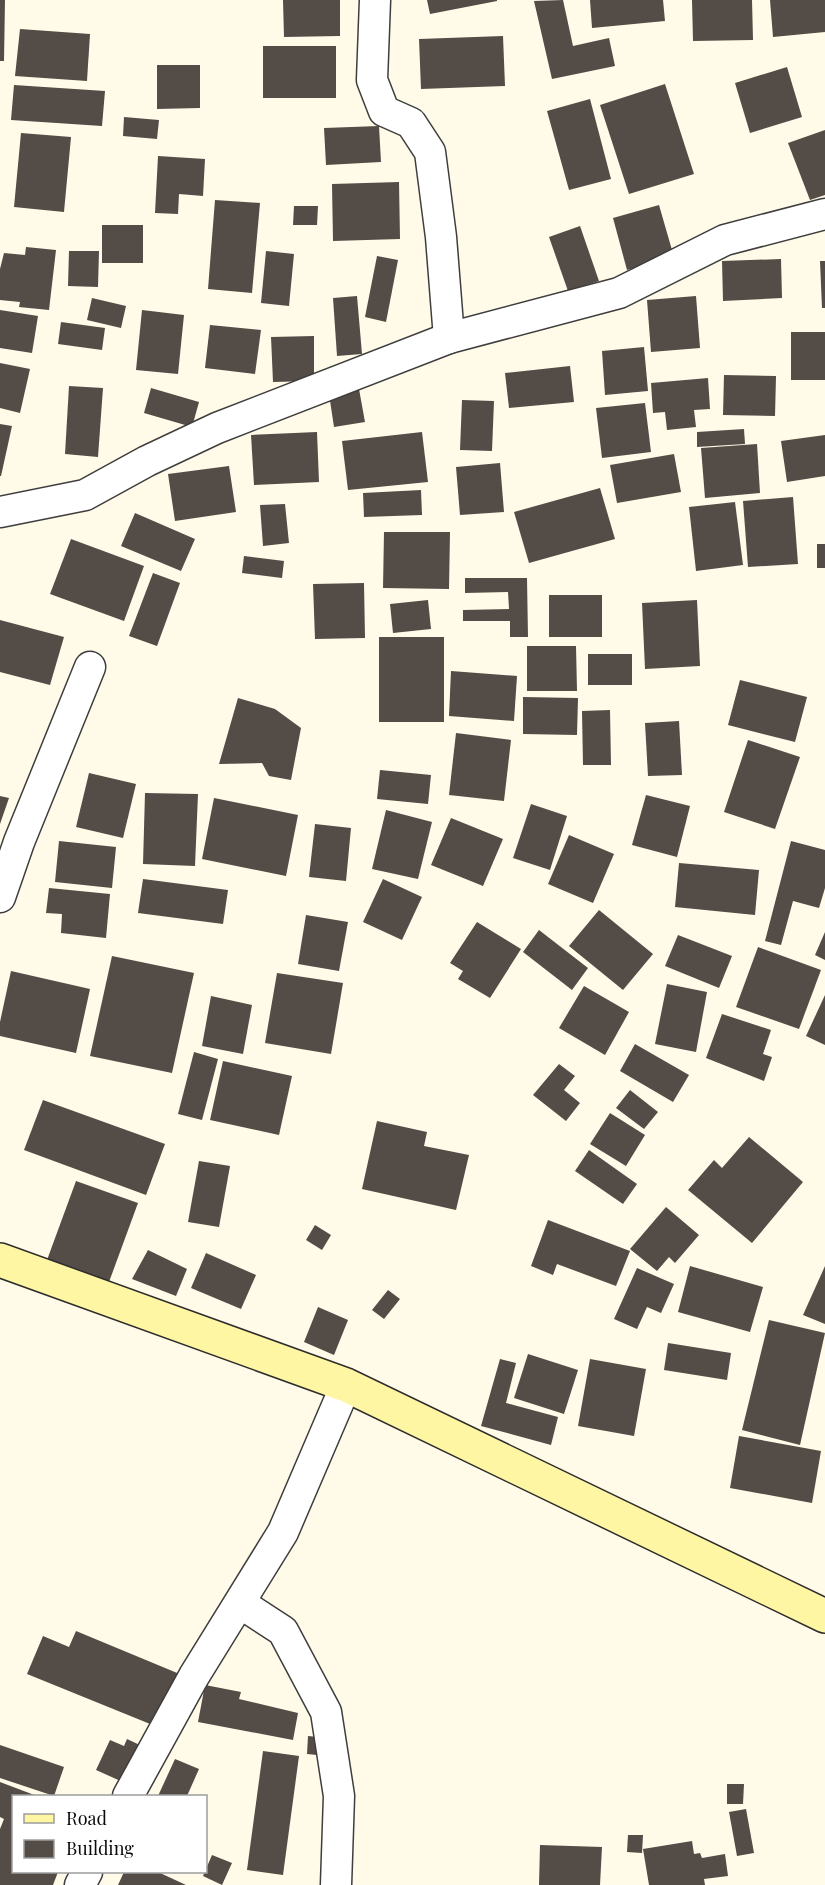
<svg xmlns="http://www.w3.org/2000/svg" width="825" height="1885" font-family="'Playfair Display',serif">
<rect width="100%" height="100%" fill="#fffbe8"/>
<g fill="#534c47">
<polygon points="0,0 5,0 4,61 0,61"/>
<polygon points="283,0 340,0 340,36 284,37"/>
<polygon points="427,0 497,0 497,1 430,14"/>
<polygon points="563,0 573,46 609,38 615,66 552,79 534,1"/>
<polygon points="590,0 663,0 665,21 592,28"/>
<polygon points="692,0 752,0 753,40 693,41"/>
<polygon points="770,0 825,0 825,32 773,37"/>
<polygon points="20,29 90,34 87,81 15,76"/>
<polygon points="503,36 505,86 421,89 419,39"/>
<rect x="263" y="46" width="73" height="52"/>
<polygon points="157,65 200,65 200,108 157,109"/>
<polygon points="787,67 802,117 750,133 735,83"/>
<polygon points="665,84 694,174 629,194 600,105"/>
<polygon points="14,85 105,91 102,126 11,120"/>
<polygon points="590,99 611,179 569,190 547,111"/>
<polygon points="124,117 159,120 157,139 123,136"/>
<polygon points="379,126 381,162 326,165 324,128"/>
<polygon points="825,130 825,195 810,200 788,143"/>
<polygon points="21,133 71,137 64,212 14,207"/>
<polygon points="158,156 205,159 203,196 179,194 178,214 155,213"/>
<polygon points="399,182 400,239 333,241 332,184"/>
<polygon points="215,200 260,203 252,293 208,289"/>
<polygon points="659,205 674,257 627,270 613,218"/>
<polygon points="294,206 318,206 317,225 293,225"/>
<rect x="102" y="225" width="41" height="38"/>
<polygon points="580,226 599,281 568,291 549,237"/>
<polygon points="26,247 56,250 49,310 19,307 20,302 0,300 0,269 4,253 25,255"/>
<polygon points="69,251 99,251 98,287 68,286"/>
<polygon points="266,251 294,254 289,306 261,303"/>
<polygon points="377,256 398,260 386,322 365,317"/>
<polygon points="781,259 782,298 723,301 722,261"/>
<polygon points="820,261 825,261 825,308 822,308"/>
<polygon points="357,296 362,354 337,356 333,298"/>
<polygon points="696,296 700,348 651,352 647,300"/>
<polygon points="92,298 126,306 121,328 87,320"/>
<polygon points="0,310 38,316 32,353 0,348"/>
<polygon points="142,310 184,315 178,374 136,370"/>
<polygon points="61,322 105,328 102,350 58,344"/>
<polygon points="210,325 261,330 255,374 205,368"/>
<rect x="791" y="332" width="34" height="48"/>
<polygon points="314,336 314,381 273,382 271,337"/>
<polygon points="644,347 648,391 605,395 602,351"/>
<polygon points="0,363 30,369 20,413 0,408"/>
<polygon points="570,366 574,402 509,408 505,373"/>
<polygon points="724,375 776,376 775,416 723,415"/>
<polygon points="708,378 710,409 694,410 696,427 667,430 665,412 653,413 651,383"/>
<polygon points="69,386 103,388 98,457 65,454"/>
<polygon points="151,388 199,402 192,427 144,413"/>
<polygon points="359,389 365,422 334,427 329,394"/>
<polygon points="462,400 494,401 492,451 460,450"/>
<polygon points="645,403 651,452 602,458 596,408"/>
<polygon points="0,424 12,426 1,476 0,476"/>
<polygon points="744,429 745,444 697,447 697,432"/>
<polygon points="317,432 319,482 254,485 251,435"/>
<polygon points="422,432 428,482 348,490 342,441"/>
<polygon points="825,435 825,476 787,482 781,441"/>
<polygon points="757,444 760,493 705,498 701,448"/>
<polygon points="674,454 681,492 617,503 610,465"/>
<polygon points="500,463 504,512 460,515 456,467"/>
<polygon points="229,466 236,512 175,521 168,474"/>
<polygon points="600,488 615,539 529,563 514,512"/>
<polygon points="421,490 422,515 364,517 363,493"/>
<polygon points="793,497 798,564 748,567 743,501"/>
<polygon points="735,502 743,565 696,571 689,507"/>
<polygon points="285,504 289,543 263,546 260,505"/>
<polygon points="135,513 195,539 181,571 121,546"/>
<polygon points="384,532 450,532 449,589 383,588"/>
<polygon points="71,539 144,566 124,621 50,594"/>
<rect x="817" y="544" width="8" height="24"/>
<polygon points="244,556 284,561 282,578 242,573"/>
<polygon points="153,573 180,583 157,646 129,636"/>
<polygon points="465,578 527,578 528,637 510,637 510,621 463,621 463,610 509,609 508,592 465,593"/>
<polygon points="364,583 365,638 315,639 313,584"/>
<rect x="549" y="595" width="53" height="42"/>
<polygon points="428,600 431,629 393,633 390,604"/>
<polygon points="697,600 700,666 645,669 642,603"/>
<polygon points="0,620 64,637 50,685 0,672"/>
<rect x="379" y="637" width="65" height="85"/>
<polygon points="527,646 576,646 577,691 527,691"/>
<rect x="588" y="654" width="44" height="31"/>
<polygon points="451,671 517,676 514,721 449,716"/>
<polygon points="740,680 807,697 795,742 728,725"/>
<polygon points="523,697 578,698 577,735 523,734"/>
<polygon points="238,698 275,709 301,728 291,780 269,776 262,763 219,764"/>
<polygon points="610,710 611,765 583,765 582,711"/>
<polygon points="679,721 682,775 648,776 645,723"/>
<polygon points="456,733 511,740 504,801 449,795"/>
<polygon points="748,740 800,757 775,829 724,812"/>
<polygon points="380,770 431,775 428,804 377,799"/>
<polygon points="89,773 136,784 123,838 76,827"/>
<polygon points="145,793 198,794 195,866 143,864"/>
<polygon points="646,795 690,806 677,857 632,845"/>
<polygon points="0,796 9,798 0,824"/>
<polygon points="214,798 298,815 286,876 202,859"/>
<polygon points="531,804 567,816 550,870 513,858"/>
<polygon points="386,810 432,822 418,879 372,869"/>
<polygon points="451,818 503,839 483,886 431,865"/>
<polygon points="315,824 351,828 346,881 309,877"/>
<polygon points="569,835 614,854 593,903 548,884"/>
<polygon points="59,841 116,847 112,888 55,882"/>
<polygon points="791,841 825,850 825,888 819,908 793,901 781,945 765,941"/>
<polygon points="679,863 759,870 755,915 675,907"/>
<polygon points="143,879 228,890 223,924 138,913"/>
<polygon points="383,879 422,897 402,940 363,922"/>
<polygon points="49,888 110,894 106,938 61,933 62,914 46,913"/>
<polygon points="599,910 653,954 623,990 569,946"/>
<polygon points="306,915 348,922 339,971 298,964"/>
<polygon points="477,922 521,949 490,998 458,979 463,971 450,963"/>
<polygon points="539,930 588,968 572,990 523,952"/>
<polygon points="825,932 825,960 815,955"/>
<polygon points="678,935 732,956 719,988 665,966"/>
<polygon points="758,947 821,970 799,1029 736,1007"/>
<polygon points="112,956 194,973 172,1073 90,1056"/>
<polygon points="11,971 90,989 76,1053 0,1036 0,1022"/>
<polygon points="277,973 343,983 331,1054 265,1043"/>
<polygon points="667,984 707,992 696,1052 655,1044"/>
<polygon points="584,986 629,1012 605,1055 559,1028"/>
<polygon points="825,995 825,1045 806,1036"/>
<polygon points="211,996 252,1005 243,1054 202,1046"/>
<polygon points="722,1014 771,1030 763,1054 772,1057 764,1081 706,1058"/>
<polygon points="635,1044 689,1075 673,1102 620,1071"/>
<polygon points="194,1052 218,1059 202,1120 178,1114"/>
<polygon points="223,1061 292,1076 279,1135 210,1120"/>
<polygon points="559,1064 575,1076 564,1090 580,1103 566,1121 533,1095"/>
<polygon points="630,1090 658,1112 644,1129 616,1108"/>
<polygon points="43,1100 165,1144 146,1195 24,1150"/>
<polygon points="610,1113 645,1135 626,1166 590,1144"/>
<polygon points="377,1121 427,1132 424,1146 469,1155 456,1210 362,1189"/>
<polygon points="749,1137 803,1182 752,1243 688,1190 714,1160 722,1168"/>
<polygon points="589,1150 637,1184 623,1204 575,1171"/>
<polygon points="199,1161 230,1166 219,1227 188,1222"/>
<polygon points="76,1181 138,1203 109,1282 47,1260"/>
<polygon points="666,1207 699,1235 675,1263 669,1257 657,1271 630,1249"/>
<polygon points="548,1220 630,1251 616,1286 557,1264 553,1275 531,1266"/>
<polygon points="315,1225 331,1235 322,1250 306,1240"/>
<polygon points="148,1250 187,1269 176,1296 132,1279"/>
<polygon points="206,1253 256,1275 241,1309 191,1288"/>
<polygon points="690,1266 763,1287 750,1332 678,1312"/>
<polygon points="825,1266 825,1324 803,1315"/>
<polygon points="637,1268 674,1284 661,1313 647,1307 637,1329 614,1319"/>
<polygon points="388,1290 400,1299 384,1319 372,1310"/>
<polygon points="318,1307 348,1320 334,1355 304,1342"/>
<polygon points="769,1320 825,1333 800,1445 742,1430"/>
<polygon points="668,1343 731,1353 727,1380 664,1370"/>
<polygon points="528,1354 578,1370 564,1414 514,1398"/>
<polygon points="500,1359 516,1363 506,1403 558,1417 551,1445 481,1426"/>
<polygon points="590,1359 646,1369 634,1436 578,1426"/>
<polygon points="739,1436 821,1451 812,1503 730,1488"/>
<polygon points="76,1631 182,1675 160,1728 27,1674 43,1636 69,1647"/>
<polygon points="205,1685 241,1692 239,1699 298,1713 293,1740 198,1722"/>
<polygon points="308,1736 328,1738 327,1756 307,1754"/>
<polygon points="127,1739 142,1746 125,1783 96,1770 110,1740 124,1746"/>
<polygon points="0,1745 64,1767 54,1796 0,1778"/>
<polygon points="263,1751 299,1756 283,1875 247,1870"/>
<polygon points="175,1759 199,1769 187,1796 158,1796"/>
<polygon points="0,1782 37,1796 14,1796 14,1872 58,1872 53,1885 0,1885 0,1829 4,1819 0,1817"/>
<polygon points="727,1784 744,1784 743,1804 727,1804"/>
<polygon points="746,1809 754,1853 737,1856 729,1812"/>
<polygon points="628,1835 643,1835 642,1853 627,1852"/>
<polygon points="692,1841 694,1854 700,1853 702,1858 725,1854 728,1876 704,1879 705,1885 649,1885 643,1849"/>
<polygon points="540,1845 602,1847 600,1885 539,1885"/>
<polygon points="212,1855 232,1863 222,1885 203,1876"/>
<polygon points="124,1872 158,1872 186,1885 118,1885"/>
</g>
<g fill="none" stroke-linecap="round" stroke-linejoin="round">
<defs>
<g id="street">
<polyline points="375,0 372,80 384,111 411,123 430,152 441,237 449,338"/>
<polyline points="0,512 85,495 147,461 217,428 449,338 619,293 725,240 825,214"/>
<polyline points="0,897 19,842 90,667"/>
<polyline points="240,1603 283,1631 326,1712 339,1796 336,1885"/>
<polyline points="128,1796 194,1676 283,1532 346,1385"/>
<polyline points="80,1885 87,1872"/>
</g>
<polyline id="secondary" points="0,1260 346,1385 825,1616"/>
</defs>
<use href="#street" stroke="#3e3e3e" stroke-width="33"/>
<use href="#secondary" stroke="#2d2d2d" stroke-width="36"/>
<use href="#street" stroke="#fff" stroke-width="30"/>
<use href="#secondary" stroke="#fff6a3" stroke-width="33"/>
</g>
<rect x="12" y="1795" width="195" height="78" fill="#ffffff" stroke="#9d9d9d" stroke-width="1.5"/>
<rect x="24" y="1814" width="30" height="9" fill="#fff6a3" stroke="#9d9d9d" stroke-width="1.5"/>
<text x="66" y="1825" font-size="18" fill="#0b0b0b">Road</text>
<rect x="24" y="1840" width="30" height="18" fill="#534c47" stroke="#9d9d9d" stroke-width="1.5"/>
<text x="66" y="1855" font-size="18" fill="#0b0b0b">Building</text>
</svg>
